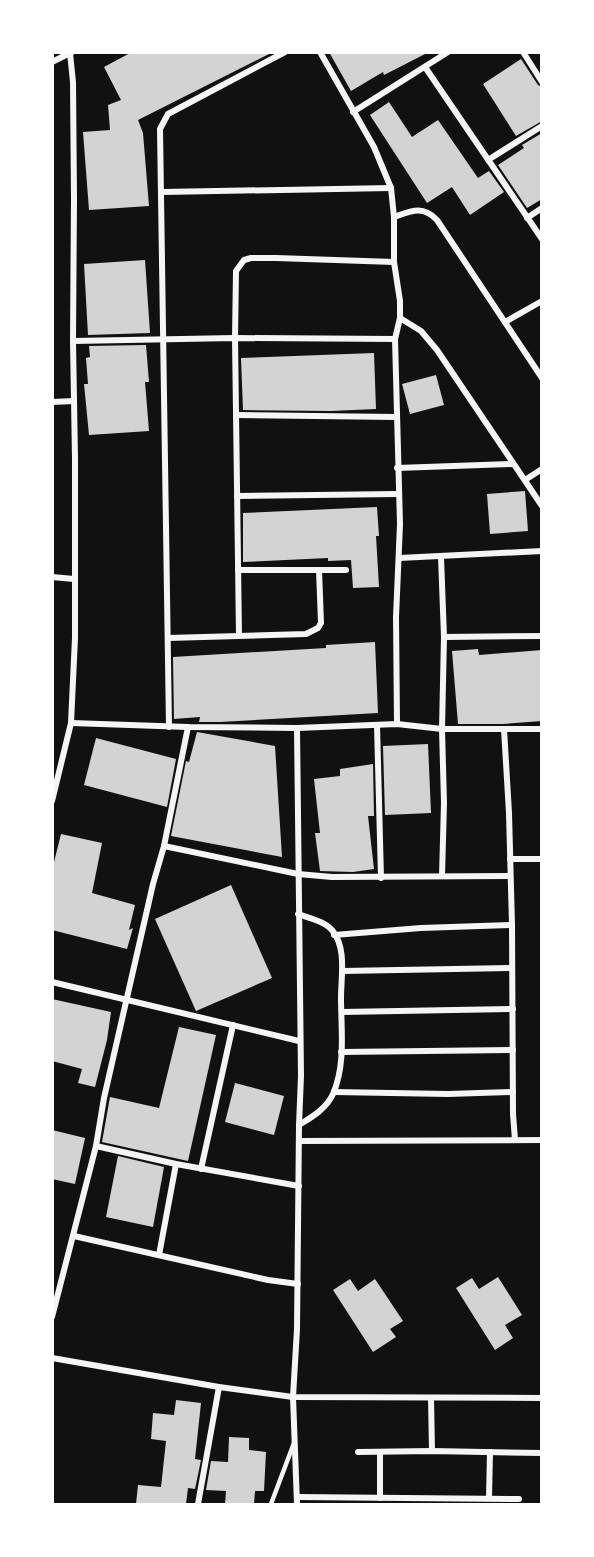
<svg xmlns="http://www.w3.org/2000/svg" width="594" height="1557" font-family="'PT Sans',sans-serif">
<rect width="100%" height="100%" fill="#111"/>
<g fill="#d3d3d3">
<polygon points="132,52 273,52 138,120 143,133 149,206 89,210 83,132 110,130 108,105 121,100 104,67"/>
<polygon points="329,52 429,52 384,75 383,72 351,91"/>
<polygon points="521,59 538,85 542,87 542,121 516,136 483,84"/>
<polygon points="389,102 412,137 438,120 478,178 489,171 504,192 470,215 452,187 427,203 370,115"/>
<polygon points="542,133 542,199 527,208 498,165 524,148 522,145"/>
<polygon points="145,260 150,333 88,335 84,264"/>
<polygon points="146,345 149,382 145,382 149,431 89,435 84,384 88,384 86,358 90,357 89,346"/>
<polygon points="374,353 376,409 331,411 243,410 241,358"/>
<polygon points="436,375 444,405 410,414 402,384"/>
<polygon points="525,491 528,531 490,534 487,494"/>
<polygon points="377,507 379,536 376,536 379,587 353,588 351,560 328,561 328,558 243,562 243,513"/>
<polygon points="375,642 378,713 220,722 199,722 200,717 174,719 173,657 326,648 326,645"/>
<polygon points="478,649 479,655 542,650 542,721 503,724 458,724 452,651"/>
<polygon points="197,732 275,746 282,857 171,836 186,761 189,762"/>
<polygon points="96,738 176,759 167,807 84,785"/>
<polygon points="428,744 431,813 385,815 383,746"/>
<polygon points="373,764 374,816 368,816 374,869 353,872 320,871 315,833 320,833 314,779 340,776 340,769"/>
<polygon points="61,834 102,843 92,893 135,905 129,930 133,928 127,949 52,930 52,870"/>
<polygon points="231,885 272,978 196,1011 155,919"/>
<polygon points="52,999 111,1012 107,1040 95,1087 78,1083 82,1069 52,1061"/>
<polygon points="179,1027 216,1035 188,1161 102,1142 110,1097 159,1108"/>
<polygon points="235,1083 284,1096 274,1135 225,1122"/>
<polygon points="52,1130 85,1138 75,1184 52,1179"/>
<polygon points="118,1156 164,1167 153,1227 106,1217"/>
<polygon points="498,1277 522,1315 505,1325 513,1338 495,1350 456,1288 472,1278 479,1289"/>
<polygon points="350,1279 358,1291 375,1279 403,1321 390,1329 396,1337 373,1352 333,1290"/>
<polygon points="176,1400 201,1403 195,1459 201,1460 195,1489 188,1488 186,1504 136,1504 138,1485 161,1487 166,1441 151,1439 153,1413 174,1415"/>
<polygon points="229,1437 249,1438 249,1450 266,1452 264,1491 255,1491 254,1504 225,1504 226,1491 206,1490 211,1461 228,1462"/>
</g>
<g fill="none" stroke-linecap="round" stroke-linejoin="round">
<polyline stroke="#f5f5f5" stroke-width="4.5" points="271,1504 294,1443"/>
<g stroke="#f5f5f5" stroke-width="6">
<polyline points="320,52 374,147 391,188 394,217 394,262 400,301 400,318 395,339 400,524 396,617 397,724"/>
<polyline points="523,52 542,82"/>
<polyline points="52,62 72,52"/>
<polyline points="425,67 542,239"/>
<polyline points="353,112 448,52"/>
<polyline points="488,160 542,126"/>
<polyline points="162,192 391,188"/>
<path d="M394,217C411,211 423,205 437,220L542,378"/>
<polyline points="527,218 542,208"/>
<polyline points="400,318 421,331 437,350 542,506"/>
<polyline points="505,322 542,301"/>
<polyline points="73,341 235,338 395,339"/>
<polyline points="52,402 74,401"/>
<polyline points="236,415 396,417"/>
<polyline points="397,468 513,464"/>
<polyline points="525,480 542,469"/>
<polyline points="237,496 397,494"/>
<polyline points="441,557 444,637 442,729 444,803 442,876"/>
<polyline points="399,558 542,551"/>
<polyline points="238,570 346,570"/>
<polyline points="52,577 74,579"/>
<polyline points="239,636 235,338 236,271 244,260 251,258 276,258 394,262"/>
<polyline points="444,637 542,636"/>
<polyline points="168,638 306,634 318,628 321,623 319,570"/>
<polyline points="71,723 188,727 297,728 397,724 442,729 542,729"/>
<polyline points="377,725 381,878"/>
<polyline points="169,727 160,129 168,114 285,52"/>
<polyline points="297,728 301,1076 299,1125 297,1329 293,1397 297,1504"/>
<polyline points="504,729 509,813 512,925 513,1114 515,1140"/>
<polyline points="52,801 71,723 75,638 75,459 73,341 74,199 73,82 70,53"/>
<polyline points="164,846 298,874 332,877 509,876"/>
<polyline points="510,859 542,859"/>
<path d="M298,914C309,918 324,921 332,930C347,948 341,976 341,998C341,1029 346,1064 333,1094C326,1109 312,1117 299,1125"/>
<polyline points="334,935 421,928 512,925"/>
<polyline points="342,971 511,968"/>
<polyline points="52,982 299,1041"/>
<polyline points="342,1012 513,1009"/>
<polyline points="341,1052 513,1050"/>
<polyline points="334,1092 448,1094 513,1092"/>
<polyline points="299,1141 542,1140"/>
<polyline points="96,1146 176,1164 299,1186"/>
<polyline points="201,1169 233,1025"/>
<polyline points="74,1236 268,1280 298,1284"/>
<polyline points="159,1255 176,1164"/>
<polyline points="52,1317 96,1146 104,1098 153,884 164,846 188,727"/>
<polyline points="52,1358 219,1387 293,1397 542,1398"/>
<polyline points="431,1398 432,1451"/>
<polyline points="358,1452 432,1451 542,1453"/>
<polyline points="297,1497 519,1499"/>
<polyline points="380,1498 380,1452"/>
<polyline points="489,1498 490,1452"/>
<polyline points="198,1504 219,1387"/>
</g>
</g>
<rect width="594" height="1557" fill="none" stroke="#ffffff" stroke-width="108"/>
</svg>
